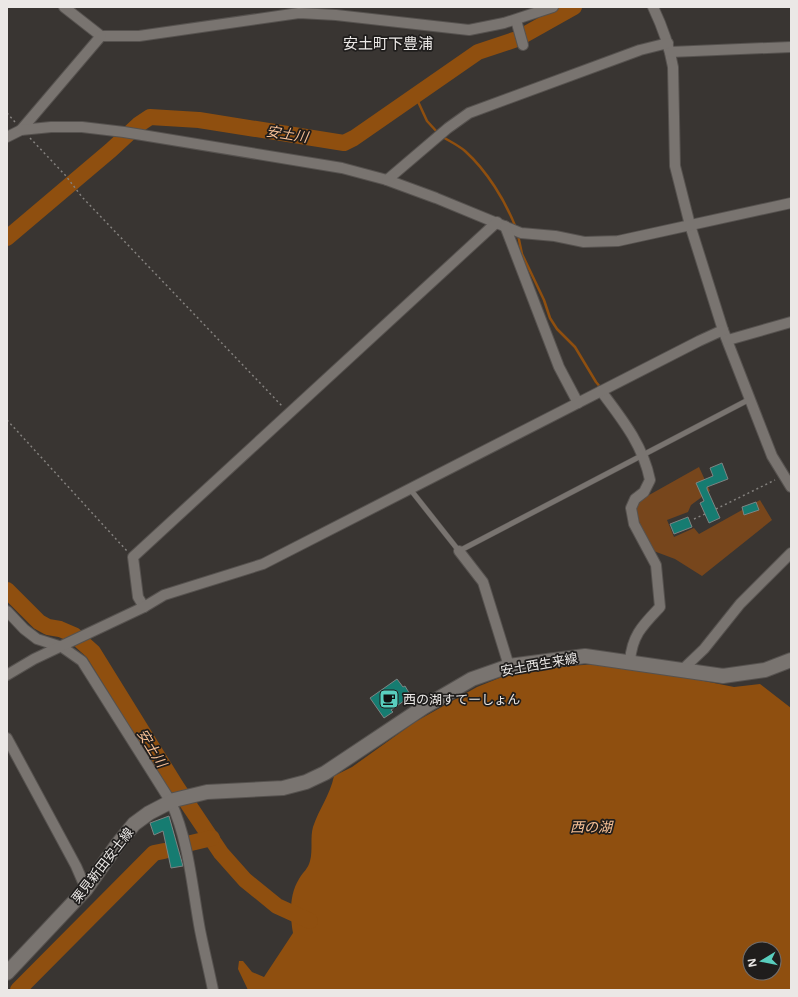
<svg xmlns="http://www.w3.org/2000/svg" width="798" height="997" font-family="'Noto Sans','Noto Sans JP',sans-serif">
<rect width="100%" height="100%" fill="#393532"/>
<polygon fill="#77461c" points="699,467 710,491 691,505 688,512 667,520 674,537 694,528 699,534 760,500 772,520 702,576 675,559 651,550 637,525 634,510 642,499"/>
<path fill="#8f4f0f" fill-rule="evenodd" d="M596,664L654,671L734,687L760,684L791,708V990H248L238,969L239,961H243L252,972L264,977L293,933C290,916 289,895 299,879C303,872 308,869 310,861C313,850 310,837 313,827C319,809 330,795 334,776L352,767L415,722L477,687L519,670ZM750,949H774V973H750Z"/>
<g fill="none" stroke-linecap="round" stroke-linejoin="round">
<g stroke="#8f4f0f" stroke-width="2.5">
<polyline points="415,95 427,121 438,133"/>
<path d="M441,136C449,141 458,145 465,151C487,171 505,200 516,228"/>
<polyline points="518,235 522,254 544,300 550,318 557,329 575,347 596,382 601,388"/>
</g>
<g stroke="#8f4f0f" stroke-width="16">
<polyline points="7,238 111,150 138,125 150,117 199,120 344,143 354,138 478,52 517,39 574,7"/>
<polyline points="7,590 39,622 48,627 60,629 74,635 93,652 176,786 221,853 245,880 277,906 310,921"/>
<polyline points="191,843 212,838"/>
<polyline points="18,990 154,853 164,851"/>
</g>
</g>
<g fill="#167c71" stroke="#7d8483">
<polygon points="722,463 728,479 707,487 707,489 720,518 709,523 700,503 704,501 696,483 713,476 710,468"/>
<polygon points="756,502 759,510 744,515 742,507"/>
<polygon points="688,517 692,527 674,534 670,524"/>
<polygon points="397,679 403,687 405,686 411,696 391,710 393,712 384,718 370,698"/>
<polygon points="169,816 183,866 171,868 163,831 154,835 150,823"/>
</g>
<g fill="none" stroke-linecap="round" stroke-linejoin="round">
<defs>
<polyline id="service" points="410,489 459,551 750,399"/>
<g id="minor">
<polyline points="64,7 101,36 139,36 299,13 336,15 469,30 504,23 553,7"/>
<path d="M653,7C663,28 669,44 673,67L675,166L690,225L723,330L772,456L791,487"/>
<polyline points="516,20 523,45"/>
<polyline points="670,52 791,47"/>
<polyline points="21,130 101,36"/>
<polyline points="7,137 21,130 51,127 82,127 124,132 342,168 387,180 436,198 521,233 555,236 584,242 618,241 791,203"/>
<polyline points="387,180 448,128 469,113 640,50 668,43"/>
<polyline points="505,226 559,367 578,403"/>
<polyline points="728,340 791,322"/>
<path d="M601,391C622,419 643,445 650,480L644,492L635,499L631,508L634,524L656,565L660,607C643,625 632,635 630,661"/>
<polyline points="459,551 483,582 509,666"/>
<polyline points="144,607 138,597 133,557 497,222"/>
<path d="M7,611L24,629L37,639L62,647L82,661L171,802C189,842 192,887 200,930C204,950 209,970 213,990"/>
<polyline points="683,669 704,649 740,604 791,553"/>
<polyline points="7,675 34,659 144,607 164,595 263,564 699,341 723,330"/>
<polyline points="7,738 76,866 86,889"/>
</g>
<polyline id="secondary" points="7,973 86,889 117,845 134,824 149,813 174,800 207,792 283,788 306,782 325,773 424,707 472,679 509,666 585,656 723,676 765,670 791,660"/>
</defs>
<use href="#service" stroke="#56524f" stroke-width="6"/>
<use href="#minor" stroke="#56524f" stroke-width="12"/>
<use href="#secondary" stroke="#56524f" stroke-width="16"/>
<g stroke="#84817e" stroke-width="1.5" stroke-dasharray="2 3" stroke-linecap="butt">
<polyline points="7,113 15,122"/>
<polyline points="30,138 66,176 82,197 282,406"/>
<polyline points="7,420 127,551"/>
<polyline points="716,509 775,480"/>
<polyline points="694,519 705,514"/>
</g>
<use href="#service" stroke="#797470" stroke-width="5"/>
<use href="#minor" stroke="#797470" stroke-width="10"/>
<use href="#secondary" stroke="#797470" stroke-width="14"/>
</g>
<defs>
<symbol id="cafe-square" viewBox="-11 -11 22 22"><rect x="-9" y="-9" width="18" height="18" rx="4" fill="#59cebe" stroke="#1f1d1c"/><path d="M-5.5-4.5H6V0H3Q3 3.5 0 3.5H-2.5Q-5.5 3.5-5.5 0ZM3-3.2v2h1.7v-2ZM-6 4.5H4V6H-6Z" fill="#111"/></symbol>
</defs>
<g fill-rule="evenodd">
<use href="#cafe-square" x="378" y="688" width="22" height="22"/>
</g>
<g text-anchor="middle" stroke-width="3.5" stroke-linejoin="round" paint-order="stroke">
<g font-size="13" fill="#ebe8e6" stroke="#1f1d1c">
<text transform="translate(539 664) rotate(-10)" y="5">安土西生来線</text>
<text transform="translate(102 865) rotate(-52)" y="5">栗見新田安土線</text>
</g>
<g font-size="13" fill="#ebe8e6" stroke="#1f1d1c" text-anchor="start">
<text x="403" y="704">西の湖すてーしょん</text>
</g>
<g font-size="14" font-style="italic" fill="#f7c096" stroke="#1f1d1c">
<text transform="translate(287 134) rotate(9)" y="5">安土川</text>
<text transform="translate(152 748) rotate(58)" y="5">安土川</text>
<text x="591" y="832">西の湖</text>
</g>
<g font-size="15" fill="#ebe8e6" stroke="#1f1d1c">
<text x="388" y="49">安土町下豊浦</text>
</g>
</g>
<rect width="798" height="997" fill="none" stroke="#ebe8e6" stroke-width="16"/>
<g transform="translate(762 961) rotate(260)"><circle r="19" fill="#1f1d1c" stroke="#716e6d"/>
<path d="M0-3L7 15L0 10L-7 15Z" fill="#59cebe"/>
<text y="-6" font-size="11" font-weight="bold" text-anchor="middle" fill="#ebe8e6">N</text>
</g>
</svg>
